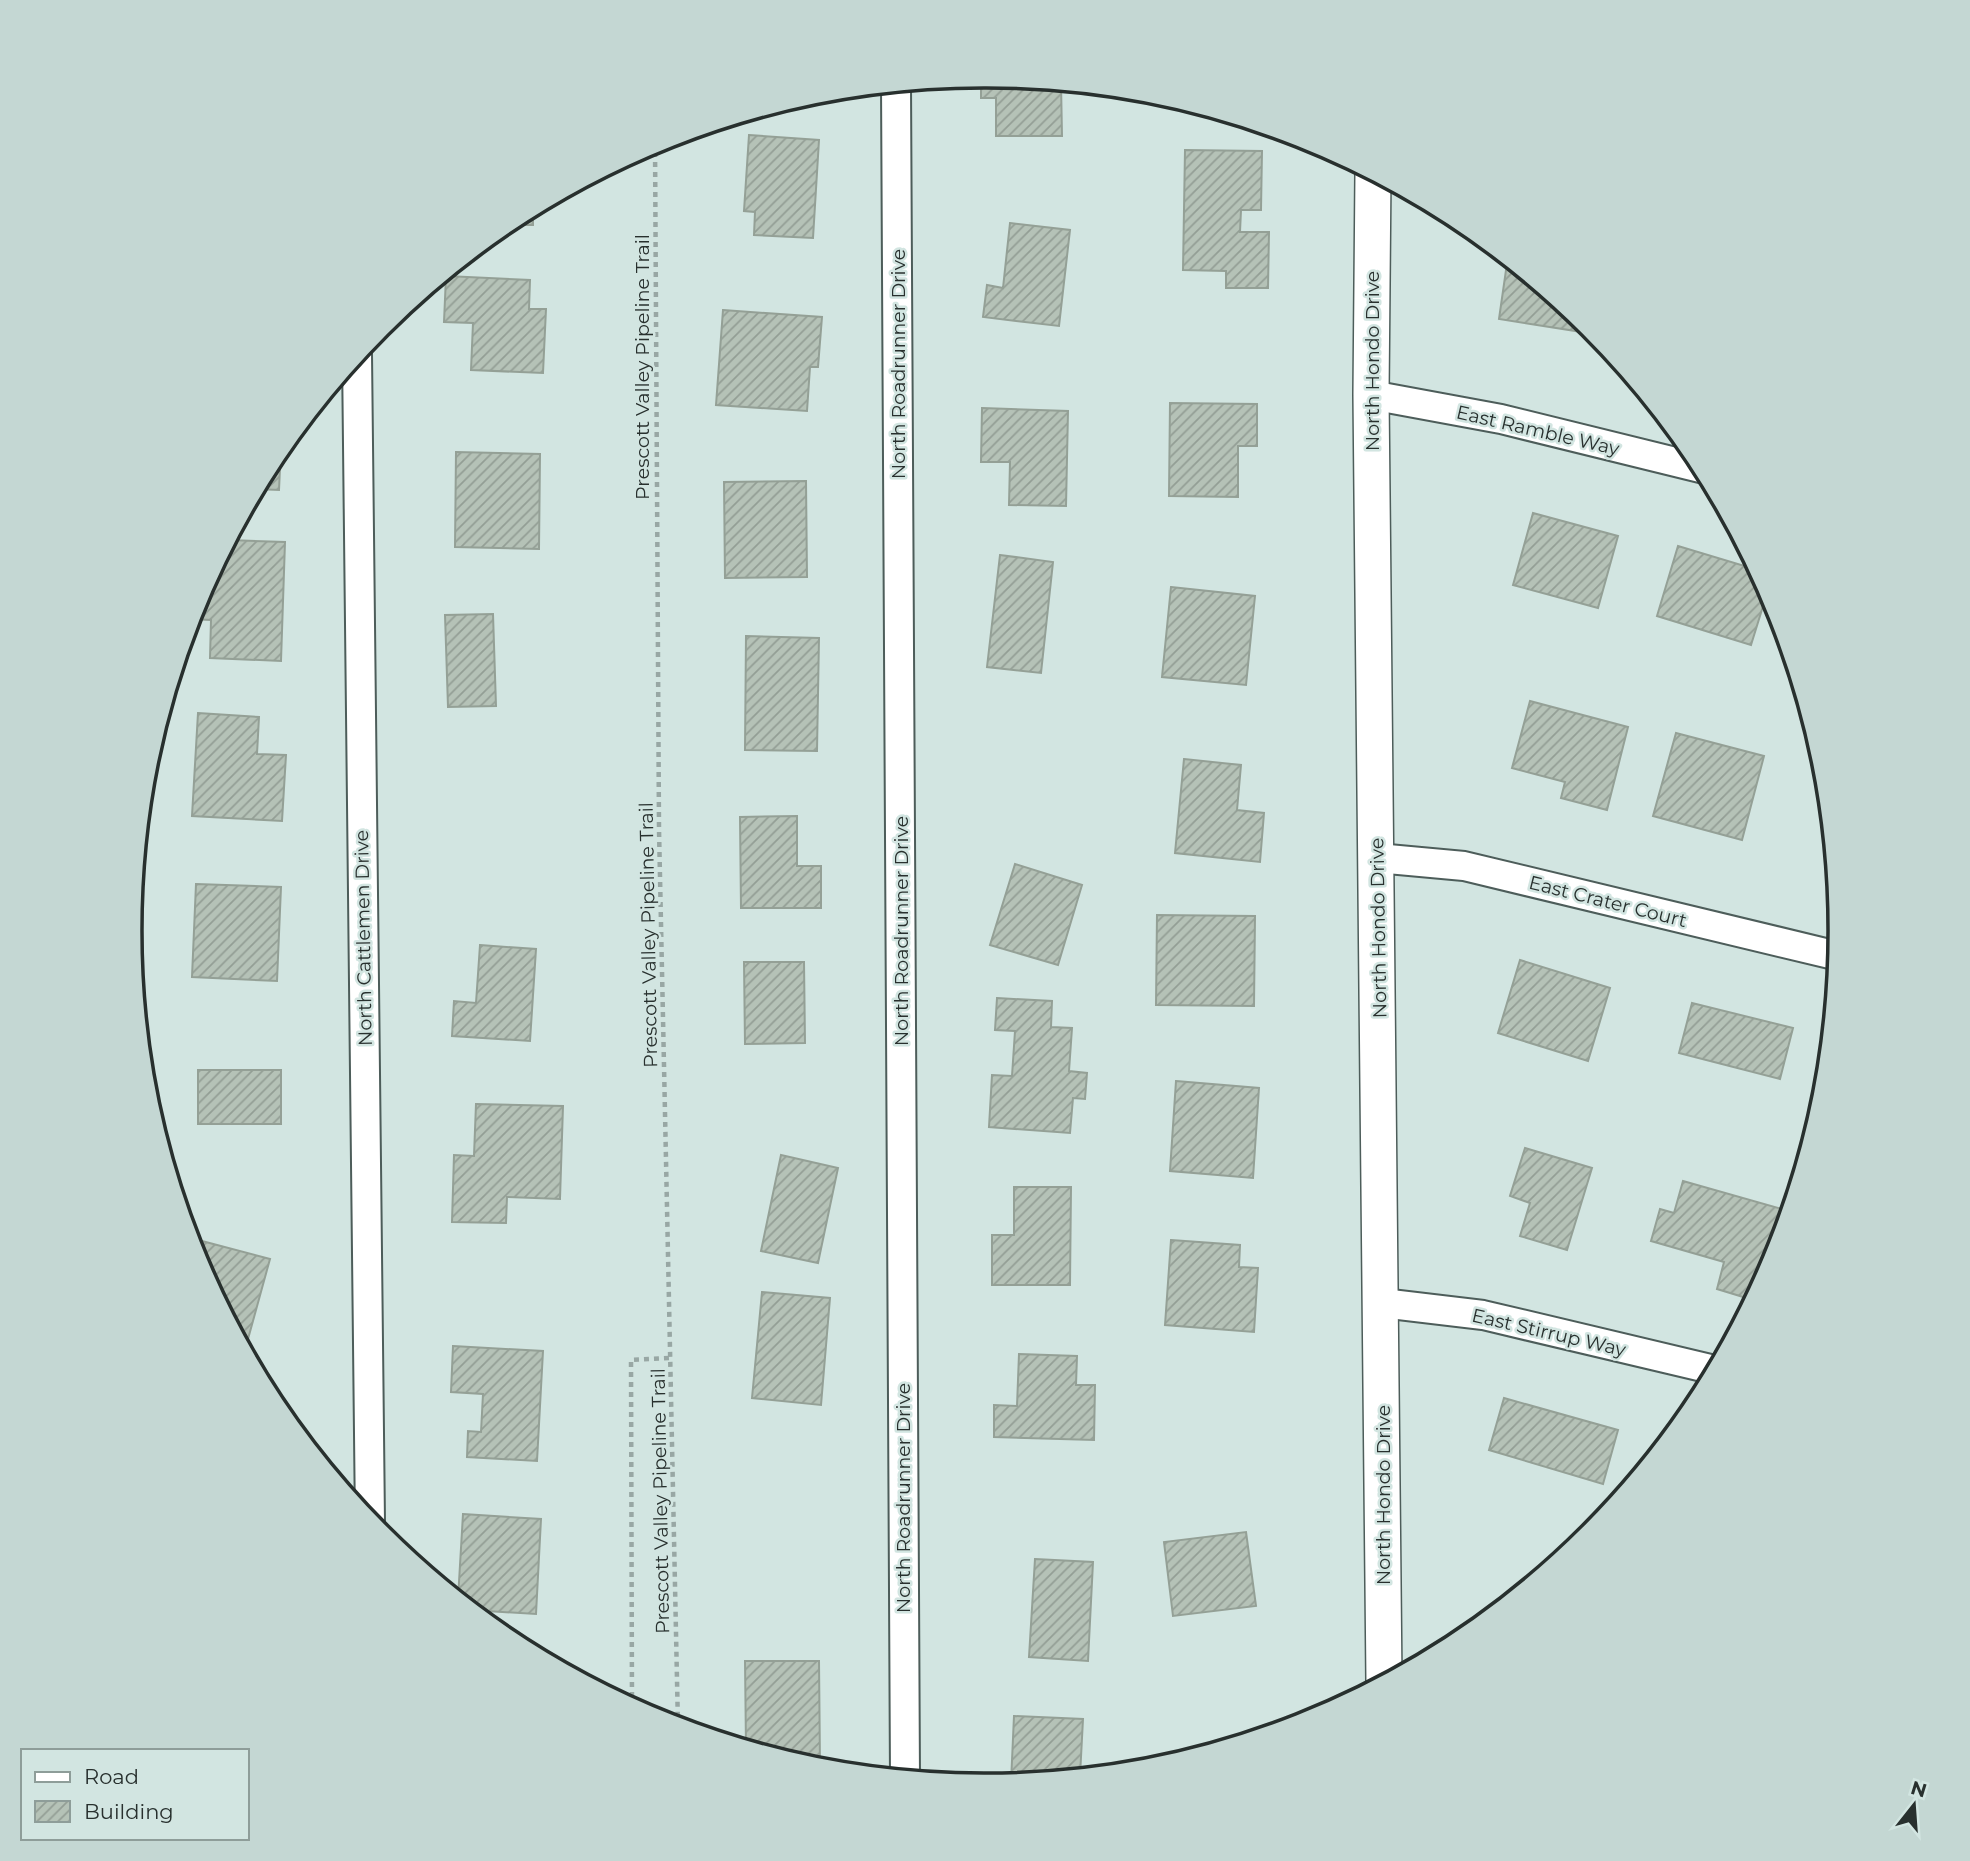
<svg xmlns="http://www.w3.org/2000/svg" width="1970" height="1861" font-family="Montserrat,sans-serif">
<defs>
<pattern id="building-hatch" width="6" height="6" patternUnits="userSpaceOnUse" patternTransform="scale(1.75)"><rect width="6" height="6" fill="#b5c2b7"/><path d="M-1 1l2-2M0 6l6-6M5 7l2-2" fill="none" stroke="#939e95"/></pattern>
</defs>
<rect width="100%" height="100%" fill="#d2e5e1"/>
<g fill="url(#building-hatch)" stroke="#94a096" stroke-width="2">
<polygon points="981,76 1061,83 1062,136 996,136 996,98 981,98"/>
<polygon points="749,135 819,140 813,238 754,235 755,212 744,211"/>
<polygon points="1185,150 1262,151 1261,210 1241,210 1240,232 1269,232 1268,288 1226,288 1226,271 1183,270"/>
<polygon points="533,207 533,225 503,225 510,219"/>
<polygon points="1010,223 1070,230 1059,326 983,317 987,285 1003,288"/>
<polygon points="1506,270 1525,272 1584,321 1582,332 1499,319"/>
<polygon points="446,276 530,280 529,309 546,309 543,373 471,370 473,323 444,322"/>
<polygon points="723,310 822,317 818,367 810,367 807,411 716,405"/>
<polygon points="1170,403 1257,404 1257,446 1238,446 1238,497 1169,496"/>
<polygon points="982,408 1068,411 1066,506 1009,505 1010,462 981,462"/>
<polygon points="281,446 279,490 256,489 274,455"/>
<polygon points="456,452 540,454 539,549 455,547"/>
<polygon points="806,481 807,577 725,578 724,482"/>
<polygon points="1533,513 1618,536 1598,608 1513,585"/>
<polygon points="229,540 285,542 281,661 210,658 211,620 190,619 195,603"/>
<polygon points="1678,546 1758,570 1768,590 1751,645 1657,616"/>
<polygon points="1000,555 1053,562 1041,673 987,667"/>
<polygon points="1171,587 1255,596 1246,685 1162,677"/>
<polygon points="493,614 496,706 448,707 445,615"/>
<polygon points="746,636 819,638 817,751 745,750"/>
<polygon points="1530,701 1628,727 1607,810 1561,798 1565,782 1512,768"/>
<polygon points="198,713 259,717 257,754 286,755 282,821 192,816"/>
<polygon points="1676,733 1764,756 1742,840 1653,816"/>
<polygon points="1184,759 1241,765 1237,810 1264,813 1260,862 1175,853"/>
<polygon points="797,816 797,866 821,866 821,908 741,908 740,817"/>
<polygon points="1015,864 1082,885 1058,965 990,945"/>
<polygon points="196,884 281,887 277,981 192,977"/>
<polygon points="1157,915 1255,916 1254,1006 1156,1005"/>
<polygon points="480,945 536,949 530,1041 452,1036 454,1001 476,1003"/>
<polygon points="1520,960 1610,988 1588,1061 1498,1033"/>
<polygon points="744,962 804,962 805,1043 745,1044"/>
<polygon points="997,998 1052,1001 1051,1027 1072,1028 1069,1071 1087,1073 1085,1099 1073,1098 1070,1133 989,1127 992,1075 1012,1076 1015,1031 995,1030"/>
<polygon points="1692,1003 1793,1028 1780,1079 1679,1053"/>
<rect x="198" y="1070" width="83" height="54"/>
<polygon points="1176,1081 1259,1088 1253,1178 1170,1171"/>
<polygon points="476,1104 563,1106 560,1199 507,1197 506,1223 452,1222 454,1155 474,1156"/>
<polygon points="1525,1148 1592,1168 1567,1250 1520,1236 1530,1203 1510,1196"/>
<polygon points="781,1155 838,1168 818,1263 761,1251"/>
<polygon points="1683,1181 1789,1211 1775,1258 1753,1300 1717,1289 1724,1262 1651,1241 1660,1209 1674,1213"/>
<polygon points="1014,1187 1071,1187 1070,1285 992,1285 992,1235 1014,1235"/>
<polygon points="1171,1240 1240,1245 1239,1267 1258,1268 1254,1332 1165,1325"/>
<polygon points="202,1241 270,1259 248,1339 237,1336 196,1261"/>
<polygon points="762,1292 830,1298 821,1405 752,1398"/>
<polygon points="453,1346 543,1351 537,1461 467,1457 468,1431 481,1432 483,1394 451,1392"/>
<polygon points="1019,1354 1077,1356 1076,1385 1095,1385 1094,1440 994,1437 994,1405 1017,1406"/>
<polygon points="1504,1398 1618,1430 1603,1484 1489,1450"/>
<polygon points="463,1514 541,1519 536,1614 471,1610 458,1599"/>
<polygon points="1246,1532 1256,1606 1173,1616 1164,1542"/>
<polygon points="1035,1559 1093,1562 1088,1661 1029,1657"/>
<polygon points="745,1661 819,1661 820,1767 810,1767 746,1747"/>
<polygon points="1014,1716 1083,1719 1080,1776 1011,1783"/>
</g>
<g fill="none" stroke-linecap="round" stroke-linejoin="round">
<defs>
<g id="minor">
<polyline points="896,84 905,1778"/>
<polyline points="357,354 370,1523"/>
<polyline points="1371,395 1501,419 1704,469"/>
<polyline points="1377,858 1464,866 1838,956"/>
<polyline points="1382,1303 1483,1315 1715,1370"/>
</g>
<polyline id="tertiary" points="1373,173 1371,395 1384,1682"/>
</defs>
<use href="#minor" stroke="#4d5d5a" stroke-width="32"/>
<use href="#tertiary" stroke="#4d5d5a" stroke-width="38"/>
<g stroke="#98a7a4" stroke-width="4.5" stroke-dasharray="5 5" stroke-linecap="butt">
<polyline points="655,142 659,829 678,1727"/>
<polyline points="632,1707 631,1360 671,1358"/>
</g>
<use href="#minor" stroke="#fff" stroke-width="28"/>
<use href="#tertiary" stroke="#fff" stroke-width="35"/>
</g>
<g text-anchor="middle" stroke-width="5" stroke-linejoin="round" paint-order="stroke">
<g font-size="19" fill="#28302e" stroke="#d2e5e1">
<text transform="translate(1372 361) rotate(-90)" y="7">North Hondo Drive</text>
<text transform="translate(898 364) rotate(-90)" y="7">North Roadrunner Drive</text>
<text transform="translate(642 367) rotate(-90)" y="7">Prescott Valley Pipeline Trail</text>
<text transform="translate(1538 430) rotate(13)" y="7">East Ramble Way</text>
<text transform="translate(1608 901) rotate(14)" y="7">East Crater Court</text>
<text transform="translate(1378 928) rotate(-91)" y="7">North Hondo Drive</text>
<text transform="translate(901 931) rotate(-90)" y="7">North Roadrunner Drive</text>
<text transform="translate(648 935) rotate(-91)" y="7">Prescott Valley Pipeline Trail</text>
<text transform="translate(363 938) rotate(-91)" y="7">North Cattlemen Drive</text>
<text transform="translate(1549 1332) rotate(13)" y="7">East Stirrup Way</text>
<text transform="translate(1383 1495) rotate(-90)" y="7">North Hondo Drive</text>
<text transform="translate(903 1498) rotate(-90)" y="7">North Roadrunner Drive</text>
<text transform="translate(660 1501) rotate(-91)" y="7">Prescott Valley Pipeline Trail</text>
</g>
</g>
<path d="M0 0H1970V1861H0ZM984 88H986A842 842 0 0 1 1828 930V931A842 842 0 0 1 986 1773H984A842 842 0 0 1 142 931V930A842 842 0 0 1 984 88Z" fill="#c4d7d3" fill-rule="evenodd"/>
<path fill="none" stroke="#28302e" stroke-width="3.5" d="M984 88H986A842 842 0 0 1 1828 930V931A842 842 0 0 1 986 1773H984A842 842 0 0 1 142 931V930A842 842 0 0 1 984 88Z"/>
<rect x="21" y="1749" width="228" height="91" fill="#d2e5e1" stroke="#8e9d99" stroke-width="2"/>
<rect x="35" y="1772" width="35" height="10" fill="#ffffff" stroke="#8e9d99" stroke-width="2"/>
<text x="84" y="1784" font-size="21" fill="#28302e">Road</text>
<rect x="35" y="1801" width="35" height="21" fill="url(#building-hatch)" stroke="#8e9d99" stroke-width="2"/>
<text x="84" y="1819" font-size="21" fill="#28302e">Building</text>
<g transform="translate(1914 1805) rotate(17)" stroke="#d2e5e1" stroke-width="5" paint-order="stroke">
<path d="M0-5L12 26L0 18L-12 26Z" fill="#28302e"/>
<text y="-10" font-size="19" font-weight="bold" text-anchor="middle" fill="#28302e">N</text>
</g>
</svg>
